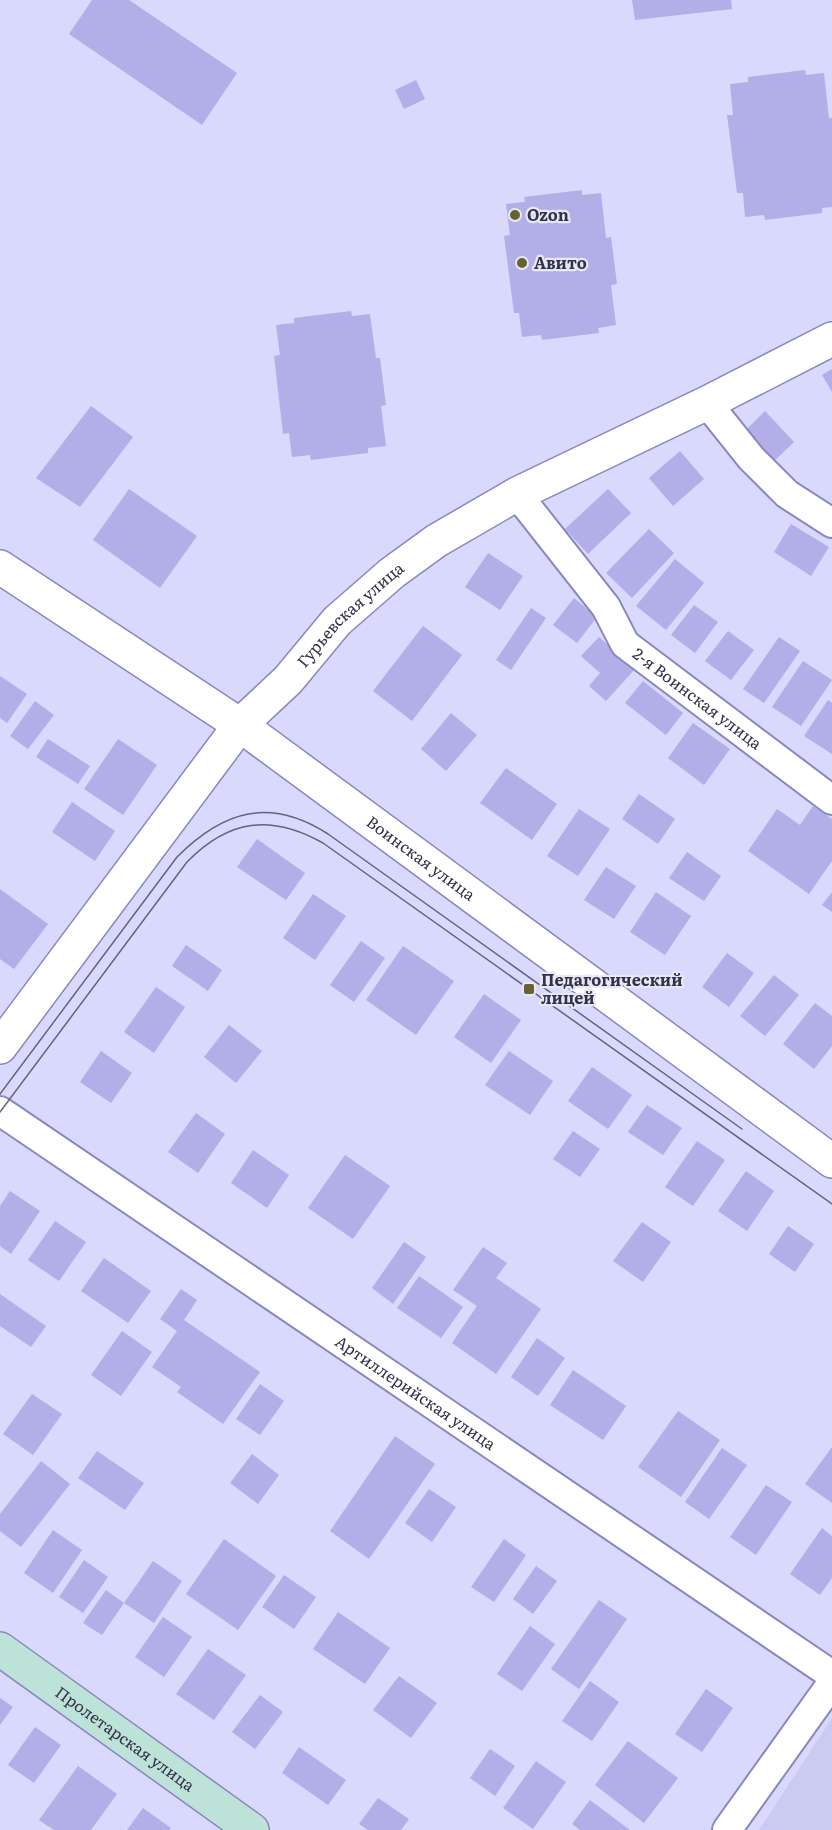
<svg xmlns="http://www.w3.org/2000/svg" width="832" height="1830" font-family="Literata,serif">
<rect width="100%" height="100%" fill="#d9d8fd"/>
<polygon fill="#cbcaf3" points="832,1718 832,1830 759,1830"/>
<g fill="#b1aee8">
<polygon points="92,0 129,0 237,73 202,125 69,34"/>
<polygon points="632,0 731,0 732,9 635,20"/>
<polygon points="805,70 806,75 824,73 829,118 832,118 832,207 822,208 822,213 765,220 764,215 745,217 743,193 737,193 727,115 733,115 730,84 748,82 748,77"/>
<polygon points="416,80 425,99 404,109 395,90"/>
<polygon points="582,190 582,195 601,193 606,238 611,237 617,284 611,285 616,325 598,328 599,333 542,340 541,335 522,337 519,313 514,313 504,236 510,235 506,204 525,202 524,197"/>
<polygon points="351,311 352,316 370,314 376,358 380,358 386,405 381,406 386,446 368,448 368,453 311,460 310,455 292,457 289,433 283,434 274,356 280,355 276,325 294,323 294,318"/>
<polygon points="832,369 832,392 822,375"/>
<polygon points="91,406 133,437 80,507 36,478"/>
<polygon points="765,411 794,442 770,465 741,435"/>
<polygon points="680,451 704,479 673,506 649,478"/>
<polygon points="129,489 197,536 160,588 93,540"/>
<polygon points="608,489 631,513 588,554 565,529"/>
<polygon points="791,524 829,547 811,576 774,552"/>
<polygon points="649,529 674,553 632,598 606,573"/>
<polygon points="488,553 523,576 500,610 465,587"/>
<polygon points="675,559 704,583 666,630 636,606"/>
<polygon points="574,598 597,617 577,643 553,625"/>
<polygon points="694,605 718,622 695,653 671,635"/>
<polygon points="531,608 546,618 511,670 496,660"/>
<polygon points="423,626 462,655 412,721 373,691"/>
<polygon points="728,631 754,650 731,680 705,661"/>
<polygon points="599,637 635,669 606,701 589,686 600,673 581,656"/>
<polygon points="779,637 800,651 764,703 743,689"/>
<polygon points="803,661 832,680 801,726 772,707"/>
<polygon points="0,676 27,694 7,723 0,718"/>
<polygon points="643,681 683,713 666,735 625,703"/>
<polygon points="828,700 832,703 832,754 804,736"/>
<polygon points="35,701 54,715 28,749 10,736"/>
<polygon points="451,713 477,735 446,771 421,749"/>
<polygon points="693,723 730,749 704,785 668,758"/>
<polygon points="48,739 90,766 78,784 36,757"/>
<polygon points="118,739 157,765 123,815 84,789"/>
<polygon points="506,768 557,804 532,840 480,803"/>
<polygon points="639,794 675,819 658,844 622,819"/>
<polygon points="72,802 115,831 95,861 52,832"/>
<polygon points="813,806 832,819 832,861 809,894 748,851 777,809 800,825"/>
<polygon points="579,809 610,829 578,876 547,856"/>
<polygon points="257,839 305,873 286,900 237,867"/>
<polygon points="687,852 721,876 704,901 669,878"/>
<polygon points="606,867 636,886 614,919 584,900"/>
<polygon points="0,889 48,924 14,969 0,959"/>
<polygon points="656,892 691,916 665,955 630,932"/>
<polygon points="832,892 832,912 822,905"/>
<polygon points="313,894 346,916 315,960 283,938"/>
<polygon points="361,941 385,958 354,1002 330,985"/>
<polygon points="186,945 222,970 208,991 172,966"/>
<polygon points="403,946 454,981 416,1035 366,1000"/>
<polygon points="727,953 754,973 729,1007 702,987"/>
<polygon points="774,975 799,995 765,1036 740,1016"/>
<polygon points="156,987 185,1007 154,1053 124,1032"/>
<polygon points="484,994 521,1020 491,1063 454,1037"/>
<polygon points="815,1003 832,1016 832,1046 814,1069 783,1044"/>
<polygon points="229,1025 262,1051 236,1083 204,1057"/>
<polygon points="101,1051 132,1073 111,1103 80,1082"/>
<polygon points="509,1051 553,1081 530,1115 485,1085"/>
<polygon points="592,1067 632,1095 608,1129 568,1101"/>
<polygon points="647,1105 682,1128 663,1155 628,1132"/>
<polygon points="196,1113 225,1134 198,1173 168,1152"/>
<polygon points="573,1131 600,1149 580,1177 553,1159"/>
<polygon points="697,1141 725,1160 693,1206 665,1187"/>
<polygon points="253,1150 289,1175 267,1208 231,1183"/>
<polygon points="345,1155 390,1186 353,1239 308,1208"/>
<polygon points="746,1171 774,1191 747,1231 718,1211"/>
<polygon points="10,1191 40,1211 11,1254 0,1246 0,1206"/>
<polygon points="55,1221 86,1242 59,1281 28,1260"/>
<polygon points="642,1222 671,1242 643,1282 613,1261"/>
<polygon points="788,1226 814,1244 795,1272 769,1254"/>
<polygon points="404,1242 426,1257 393,1304 372,1288"/>
<polygon points="483,1247 507,1263 496,1278 541,1309 496,1374 452,1343 477,1306 453,1290"/>
<polygon points="104,1258 151,1291 128,1323 81,1291"/>
<polygon points="419,1276 463,1307 441,1338 397,1308"/>
<polygon points="181,1289 197,1300 184,1320 260,1372 223,1424 177,1392 181,1387 152,1367 177,1331 160,1319"/>
<polygon points="0,1294 46,1326 31,1347 0,1326"/>
<polygon points="122,1331 152,1352 121,1396 91,1375"/>
<polygon points="537,1338 565,1358 538,1396 511,1377"/>
<polygon points="573,1370 626,1406 603,1440 550,1405"/>
<polygon points="260,1384 284,1401 260,1435 236,1419"/>
<polygon points="32,1394 62,1414 33,1455 3,1434"/>
<polygon points="678,1411 720,1440 681,1497 638,1467"/>
<polygon points="395,1436 435,1464 369,1559 330,1531"/>
<polygon points="832,1447 832,1503 805,1484"/>
<polygon points="722,1448 747,1465 709,1519 685,1502"/>
<polygon points="97,1451 144,1483 125,1510 78,1478"/>
<polygon points="252,1454 279,1475 258,1504 230,1483"/>
<polygon points="41,1461 70,1484 21,1547 0,1531 0,1514"/>
<polygon points="766,1485 792,1502 756,1555 730,1537"/>
<polygon points="429,1489 456,1507 432,1542 405,1523"/>
<polygon points="822,1528 832,1536 832,1578 820,1595 790,1574"/>
<polygon points="53,1530 82,1550 53,1593 24,1573"/>
<polygon points="224,1539 276,1576 238,1630 186,1594"/>
<polygon points="504,1539 526,1555 494,1602 471,1587"/>
<polygon points="84,1560 108,1577 83,1613 59,1597"/>
<polygon points="153,1561 182,1581 154,1623 124,1603"/>
<polygon points="536,1566 557,1581 533,1614 513,1599"/>
<polygon points="284,1575 316,1597 294,1629 262,1607"/>
<polygon points="106,1590 124,1603 102,1635 83,1623"/>
<polygon points="599,1600 627,1619 579,1689 551,1669"/>
<polygon points="338,1612 390,1648 365,1684 313,1649"/>
<polygon points="163,1617 192,1637 164,1677 135,1657"/>
<polygon points="530,1626 555,1644 522,1691 497,1674"/>
<polygon points="208,1649 246,1675 214,1720 176,1694"/>
<polygon points="399,1676 437,1703 411,1738 373,1710"/>
<polygon points="590,1681 619,1702 592,1741 562,1721"/>
<polygon points="706,1689 733,1708 702,1752 675,1734"/>
<polygon points="260,1695 283,1712 255,1749 232,1732"/>
<polygon points="0,1698 13,1707 0,1725"/>
<polygon points="35,1727 61,1745 34,1783 8,1765"/>
<polygon points="628,1741 678,1778 644,1823 595,1785"/>
<polygon points="299,1747 346,1780 328,1805 282,1773"/>
<polygon points="490,1749 515,1766 495,1796 470,1778"/>
<polygon points="536,1761 566,1782 533,1829 503,1808"/>
<polygon points="78,1766 117,1794 91,1830 54,1830 39,1820"/>
<polygon points="378,1798 409,1819 401,1830 368,1830 359,1824"/>
<polygon points="590,1800 630,1830 580,1830 572,1824"/>
<polygon points="143,1808 171,1828 169,1830 127,1830"/>
</g>
<g fill="none" stroke-linecap="round" stroke-linejoin="round">
<defs>
<g id="minor">
<polyline points="707,403 751,458 787,494 832,523"/>
<path id="s1" d="M517,494L606,607L625,644L832,800"/>
<path id="s2" d="M0,1111L832,1675"/>
<polyline points="727,1830 832,1683"/>
</g>
<g id="tertiary">
<path id="s3" d="M0,567L240,725L832,1161"/>
<path id="s4" d="M0,1047L240,725L288,680L337,621L392,573L436,541L517,494L707,403L832,339"/>
</g>
<g id="secondary">
<path id="s5" d="M0,1649L252,1830"/>
</g>
</defs>
<use href="#minor" stroke="#8a86bf" stroke-width="32"/>
<use href="#tertiary" stroke="#8a86bf" stroke-width="36"/>
<use href="#secondary" stroke="#8a86bf" stroke-width="36"/>
<use href="#minor" stroke="#fff" stroke-width="28"/>
<use href="#tertiary" stroke="#fff" stroke-width="33"/>
<use href="#secondary" stroke="#bde3d8" stroke-width="33"/>
<g stroke="#64637f" stroke-width="1.5">
<path d="M0,1094L177,857C224,810 270,797 328,834L742,1129"/>
<path d="M0,1112L187,862C229,819 271,814 323,843L832,1204"/>
</g>
</g>
<g fill="#656330" stroke="#e8e8f4" stroke-width="2">
<circle cx="515" cy="215" r="6"/>
<circle cx="522" cy="263" r="6"/>
<rect x="523" y="983" width="12" height="12" rx="3"/>
</g>
<g text-anchor="middle" stroke-width="4.5" stroke-linejoin="round" paint-order="stroke">
<g font-size="16" font-weight="bold" fill="#33324a" stroke="#e8e8f4" text-anchor="start">
<text x="527" y="221">Ozon</text>
<text x="534" y="269">Авито</text>
<text x="541" y="986">Педагогический<tspan x="541" dy="18">лицей</tspan></text>
</g>
<g font-size="16" fill="#33324a" stroke="#e8e8f4">
<text dy="6" stroke="none"><textPath href="#s4" startOffset="558">Гурьевская улица</textPath></text>
<text dy="6" stroke="none"><textPath href="#s1" startOffset="276">2-я Воинская улица</textPath></text>
<text dy="6" stroke="none"><textPath href="#s3" startOffset="512">Воинская улица</textPath></text>
<text dy="6" stroke="none"><textPath href="#s2" startOffset="502">Артиллерийская улица</textPath></text>
<text dy="6" stroke="none"><textPath href="#s5" startOffset="154">Пролетарская улица</textPath></text>
</g>
</g>
</svg>
